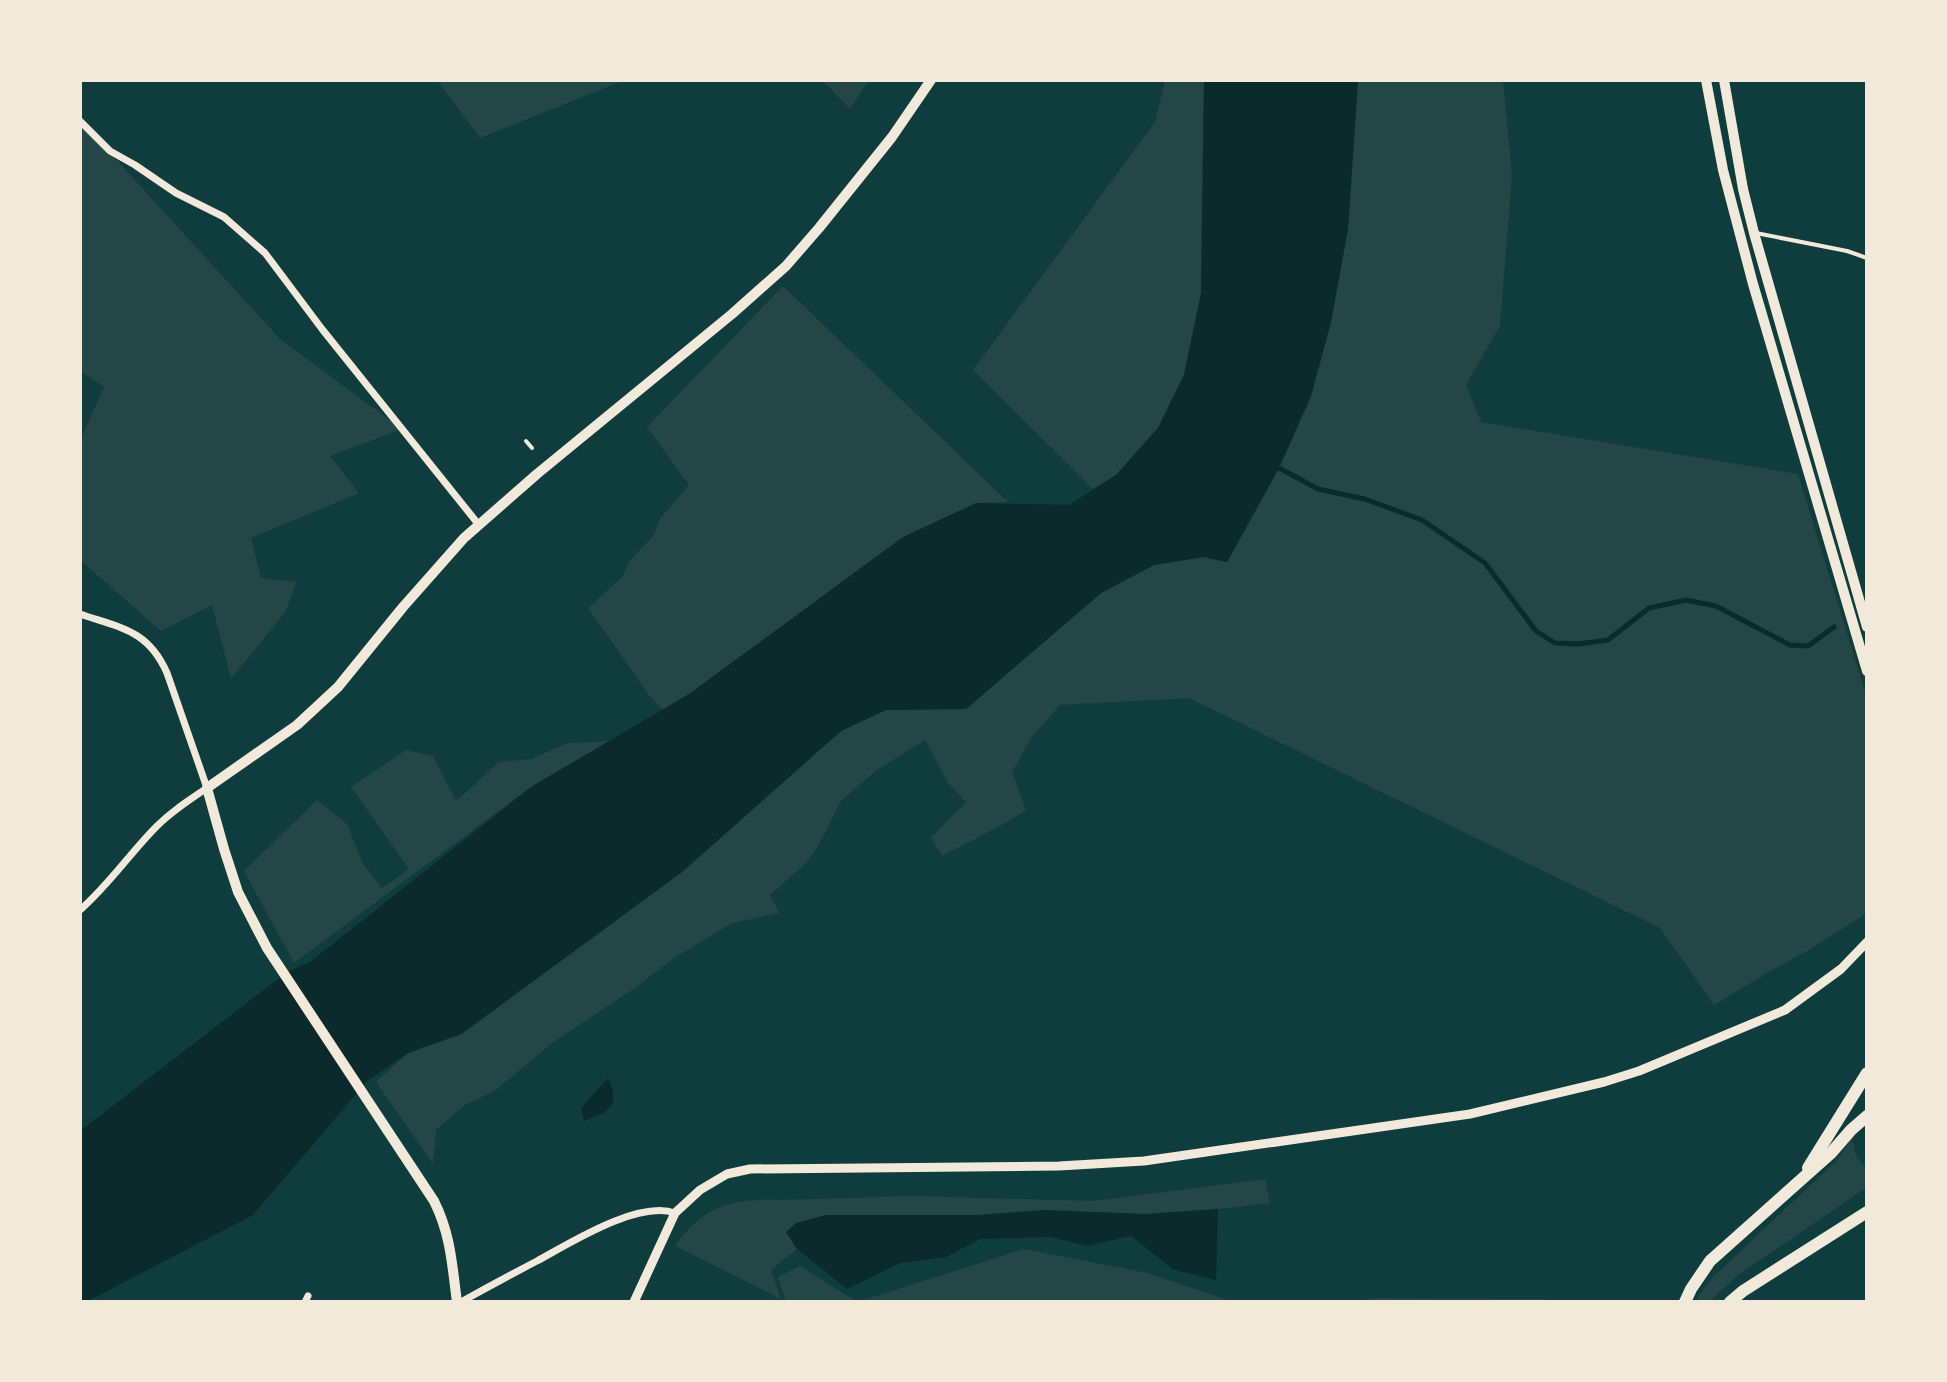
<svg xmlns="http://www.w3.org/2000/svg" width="1947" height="1382" font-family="'DejaVu Sans',sans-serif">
<rect width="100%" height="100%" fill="#0f3d3e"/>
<g fill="#244646">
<polygon points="437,80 625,80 480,138"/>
<polygon points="822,80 869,80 850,109"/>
<polygon points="1165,80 1204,80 1201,293 1184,375 1158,428 1116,475 1093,489 973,370 1155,122"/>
<polygon points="1358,80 1503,80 1512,176 1500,326 1466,385 1481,422 1798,474 1867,698 1867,913 1809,950 1772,970 1714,1005 1660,928 1189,698 1060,705 1032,737 1012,772 1026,810 1000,826 942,856 931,838 966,802 948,783 925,740 877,770 841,801 818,846 806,863 770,895 779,913 732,923 674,958 635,988 555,1041 493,1092 466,1104 436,1130 433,1164 376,1082 408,1053 462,1034 682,872 841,731 886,710 966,709 1101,593 1154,565 1203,557 1227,562 1279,468 1311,396 1331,322 1348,229"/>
<polygon points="80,120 280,339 402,429 330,456 359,493 251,538 261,578 296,582 286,611 231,679 212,605 161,631 80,560 80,441 104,387 80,371"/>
<polygon points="783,286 1008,502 976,503 689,694 663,710 649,695 588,608 623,576 628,563 654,535 660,519 689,485 647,427"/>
<polygon points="609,741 531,787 294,963 244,871 317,800 347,824 363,864 382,888 409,869 351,787 406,750 433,756 456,801 499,762 531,759 568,743"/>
<polygon points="1852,1138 1856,1156 1867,1168 1867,1187 1737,1276 1709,1302 1696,1302 1699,1295 1712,1278 1837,1160"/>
<path d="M1265,1179L1270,1203L1218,1209L1145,1214L1044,1210L787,1232L797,1249L771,1270L781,1299L675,1246C703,1206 732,1198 779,1200L915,1196L1094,1201Z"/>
<polygon points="1024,1249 1148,1273 1234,1302 786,1302 778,1277 800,1266 857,1302"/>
<polygon points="1376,1298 1546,1299 1551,1302 1349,1302"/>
</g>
<g fill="#0a2a2b">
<polygon points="1204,80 1358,80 1348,229 1331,322 1311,396 1279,468 1227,562 1203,557 1154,565 1101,593 966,709 886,710 841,731 682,872 461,1034 408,1053 367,1081 253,1215 86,1302 80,1302 80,1131 287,972 310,962 531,787 689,694 903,537 976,503 1069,505 1116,475 1158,428 1184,375 1201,293"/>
<polygon points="608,1078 613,1091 613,1103 604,1113 584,1121 581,1108"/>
<polygon points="1218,1209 1216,1280 1174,1270 1131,1236 1087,1246 1050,1237 980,1239 946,1257 900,1263 847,1289 797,1249 786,1232 796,1223 826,1215 977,1215 1044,1210 1145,1214"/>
</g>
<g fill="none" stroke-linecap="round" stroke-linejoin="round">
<polyline stroke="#0a2a2b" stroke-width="5" points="1279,468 1318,489 1365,499 1422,520 1485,563 1536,631 1555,643 1578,644 1608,640 1649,608 1686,600 1716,606 1790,645 1808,646 1834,627"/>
<g stroke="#f1e9da" stroke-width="4">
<polyline points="1756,233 1847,251 1867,258"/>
<polyline points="526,441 532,448"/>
</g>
<g stroke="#f1e9da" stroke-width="7">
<polyline points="80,121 110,151 135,165 176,193 224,217 265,253 322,329 479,525"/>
<path d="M80,614C121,628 148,630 167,673L207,788C189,800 172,811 157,826C130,853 109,885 80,910"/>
<polyline points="305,1302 308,1296"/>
<path d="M461,1302C486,1288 512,1274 537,1261C570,1243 638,1200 675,1213"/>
</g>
<polyline stroke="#f1e9da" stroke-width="9" points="634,1302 675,1213 700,1190 727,1174 750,1169 1059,1166 1144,1161 1470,1114 1604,1082 1639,1071 1785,1010 1841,969 1867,942"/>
<g stroke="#f1e9da" stroke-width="10">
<polyline points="1706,80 1723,170 1753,284 1867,671"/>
<polyline points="1724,80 1743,189 1754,233 1867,627"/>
<path d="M457,1302C452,1265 451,1235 434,1201L267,948L238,892L224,849L207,788L297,725L338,687L403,607L464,538L537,474L732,314L786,266L819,228L892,137L931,80"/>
</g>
<g stroke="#f1e9da" stroke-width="12">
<polyline points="1808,1168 1867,1073"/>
<polyline points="1685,1302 1691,1289 1710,1261 1831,1153 1851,1130 1867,1116"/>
<polyline points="1730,1302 1743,1291 1867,1212"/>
</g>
</g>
<rect width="1947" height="1382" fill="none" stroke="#f1e9da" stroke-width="164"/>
</svg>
